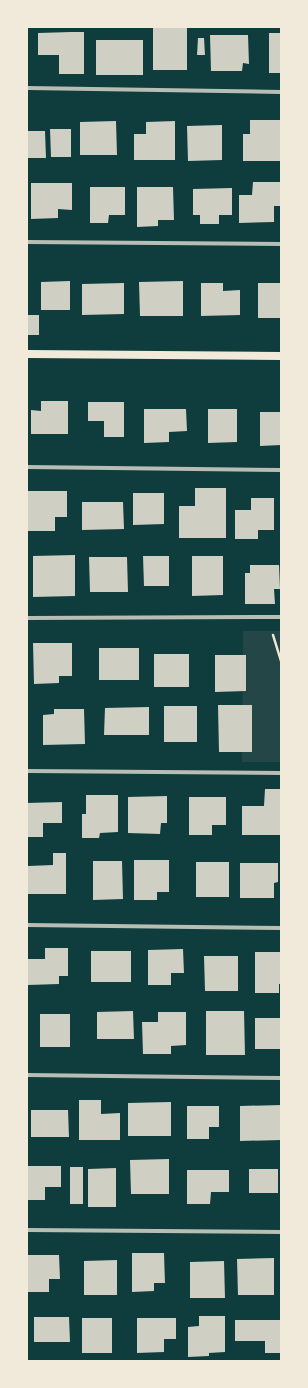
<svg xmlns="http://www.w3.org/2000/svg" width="308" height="1388" font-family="'PT Sans Narrow',sans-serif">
<rect width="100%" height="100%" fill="#0f3d3e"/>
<polygon fill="#244646" points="243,631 281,631 281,762 242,762"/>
<g fill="#cfcfc3">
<rect x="153" y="27" width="34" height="43"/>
<polygon points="71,32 84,32 84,74 59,74 59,55 38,55 38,33"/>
<rect x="269" y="33" width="12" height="40"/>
<polygon points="210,35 248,35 249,64 243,63 242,71 211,71"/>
<polygon points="198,38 204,38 205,55 197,55"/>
<rect x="96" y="40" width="47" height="35"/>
<polygon points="250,120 281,120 281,161 243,161 243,134 250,134"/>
<polygon points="116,121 117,155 80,155 80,122"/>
<polygon points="175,121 175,160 134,160 134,134 146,134 146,122"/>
<polygon points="222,125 222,160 188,161 187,126"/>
<polygon points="50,129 71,129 71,157 51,157"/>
<polygon points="27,131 45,131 46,158 27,158"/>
<polygon points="253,182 281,182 281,206 274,206 274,222 239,223 239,195 252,195"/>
<polygon points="31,183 72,183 72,210 58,209 58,218 31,219"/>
<polygon points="90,187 125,187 125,215 109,215 108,223 90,223"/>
<polygon points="137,187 173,187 174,220 158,220 158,226 137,227"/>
<polygon points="232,188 232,215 219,215 219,224 200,224 200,215 193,215 193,189"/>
<polygon points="70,281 70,310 41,310 41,282"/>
<polygon points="183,281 183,316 140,316 139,282"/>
<polygon points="124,283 124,314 82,315 82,284"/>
<polygon points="201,283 223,283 223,291 240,290 240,315 201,316"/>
<rect x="258" y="283" width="23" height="35"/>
<rect x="27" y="315" width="12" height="20"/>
<polygon points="41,401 68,401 68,434 31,434 31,410 41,411"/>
<polygon points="88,402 124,402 124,437 104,437 104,421 88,421"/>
<polygon points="144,409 186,409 187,431 169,432 169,442 144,443"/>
<polygon points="208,409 237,409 237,442 208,443"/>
<polygon points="260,412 281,412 281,445 260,446"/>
<polygon points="195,488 226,488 226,538 179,538 179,506 195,506"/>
<polygon points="27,491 67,491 67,517 55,517 55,531 27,531"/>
<polygon points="133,493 164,493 164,524 133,525"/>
<polygon points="251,498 274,498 274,530 258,530 258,539 235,539 235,510 251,510"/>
<polygon points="82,502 123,502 124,529 82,530"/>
<polygon points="75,555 75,596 33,597 33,556"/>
<polygon points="143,556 169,556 169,586 144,586"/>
<polygon points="192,556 223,556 223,595 192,596"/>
<polygon points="89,557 127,557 128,592 90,592"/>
<polygon points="250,565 279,565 280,589 274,589 275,604 245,604 245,573 250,573"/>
<polygon points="33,643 72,643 72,676 59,676 59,683 34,684"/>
<rect x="99" y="648" width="40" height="32"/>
<rect x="154" y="654" width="35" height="33"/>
<polygon points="215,655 246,655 246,691 215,692"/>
<polygon points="218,705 252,705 252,752 219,752"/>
<rect x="164" y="706" width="33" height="36"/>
<polygon points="149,707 149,735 104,735 105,708"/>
<polygon points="54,709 84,709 85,744 43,745 43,715 54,714"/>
<polygon points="265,789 280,789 281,835 242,835 242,806 264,806"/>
<polygon points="86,795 118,795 118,832 100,833 99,838 82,838 82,814 86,814"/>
<polygon points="167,796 167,823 161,823 160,834 128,833 128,797"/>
<polygon points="189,797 226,797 226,825 212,825 212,835 189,835"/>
<polygon points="62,802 62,823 43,823 43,837 27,837 27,803"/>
<polygon points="53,853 66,853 66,894 28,894 28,866 53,865"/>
<polygon points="134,860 169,860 169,892 157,892 157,900 134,900"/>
<polygon points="93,861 122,861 123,899 93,900"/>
<rect x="196" y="862" width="33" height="35"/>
<polygon points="240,863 278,863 278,882 274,883 274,898 240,898"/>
<polygon points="45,948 68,948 68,976 59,976 59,984 28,985 28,959 45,959"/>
<polygon points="183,949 184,973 171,973 171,985 148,985 148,950"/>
<rect x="91" y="951" width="40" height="31"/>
<polygon points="255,952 281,952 281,984 279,984 279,993 255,993"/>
<polygon points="204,956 238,956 238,991 205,991"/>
<polygon points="133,1011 134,1039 97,1039 97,1012"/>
<polygon points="206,1011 244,1011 245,1055 206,1055"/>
<polygon points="158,1012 186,1012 186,1045 171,1046 171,1054 143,1054 142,1022 158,1022"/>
<rect x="40" y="1014" width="30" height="33"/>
<rect x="255" y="1018" width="26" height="31"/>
<polygon points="79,1100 101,1100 101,1114 120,1113 120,1140 79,1140"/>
<polygon points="171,1102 171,1136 128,1136 128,1103"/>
<polygon points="281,1105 281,1140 240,1141 240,1106"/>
<polygon points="187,1106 219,1106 219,1127 209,1127 209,1139 187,1139"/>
<polygon points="31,1110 68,1110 69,1137 31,1137"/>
<polygon points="169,1159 169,1194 131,1194 130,1160"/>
<polygon points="27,1166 61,1166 61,1187 45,1187 45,1200 27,1200"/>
<rect x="70" y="1167" width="13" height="37"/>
<polygon points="116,1168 116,1207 88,1207 88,1169"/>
<rect x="249" y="1169" width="29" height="24"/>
<polygon points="187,1170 229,1170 229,1192 211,1192 210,1204 187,1204"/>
<polygon points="132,1253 164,1253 165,1283 154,1283 154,1291 132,1292"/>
<polygon points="27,1255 59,1255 60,1279 49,1279 49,1292 27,1292"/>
<polygon points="274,1258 274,1295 238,1295 237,1259"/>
<polygon points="117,1260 117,1295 84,1295 84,1261"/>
<polygon points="224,1261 225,1298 190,1298 190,1262"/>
<polygon points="199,1316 225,1316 225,1352 209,1353 209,1356 188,1357 188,1327 199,1326"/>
<polygon points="34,1317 69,1317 70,1342 34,1342"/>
<rect x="82" y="1318" width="30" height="35"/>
<polygon points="137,1318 176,1318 176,1339 164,1339 164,1352 137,1353"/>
<polygon points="235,1320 281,1320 281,1353 265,1353 265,1341 235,1341"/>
</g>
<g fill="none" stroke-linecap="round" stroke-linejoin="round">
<polyline stroke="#f1e9da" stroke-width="2.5" points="273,635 281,661"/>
<g stroke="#b8beb3" stroke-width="4">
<polyline points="27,88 281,92"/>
<polyline points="27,242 281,244"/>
<polyline points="27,467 281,470"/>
<polyline points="27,618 281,617"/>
<polyline points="27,771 281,773"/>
<polyline points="27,925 281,928"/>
<polyline points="27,1075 281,1078"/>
<polyline points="27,1230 281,1232"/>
</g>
<polyline stroke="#f1e9da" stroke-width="8" points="27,354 281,356"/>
</g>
<rect width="308" height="1388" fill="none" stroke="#f1e9da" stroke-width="56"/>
</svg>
